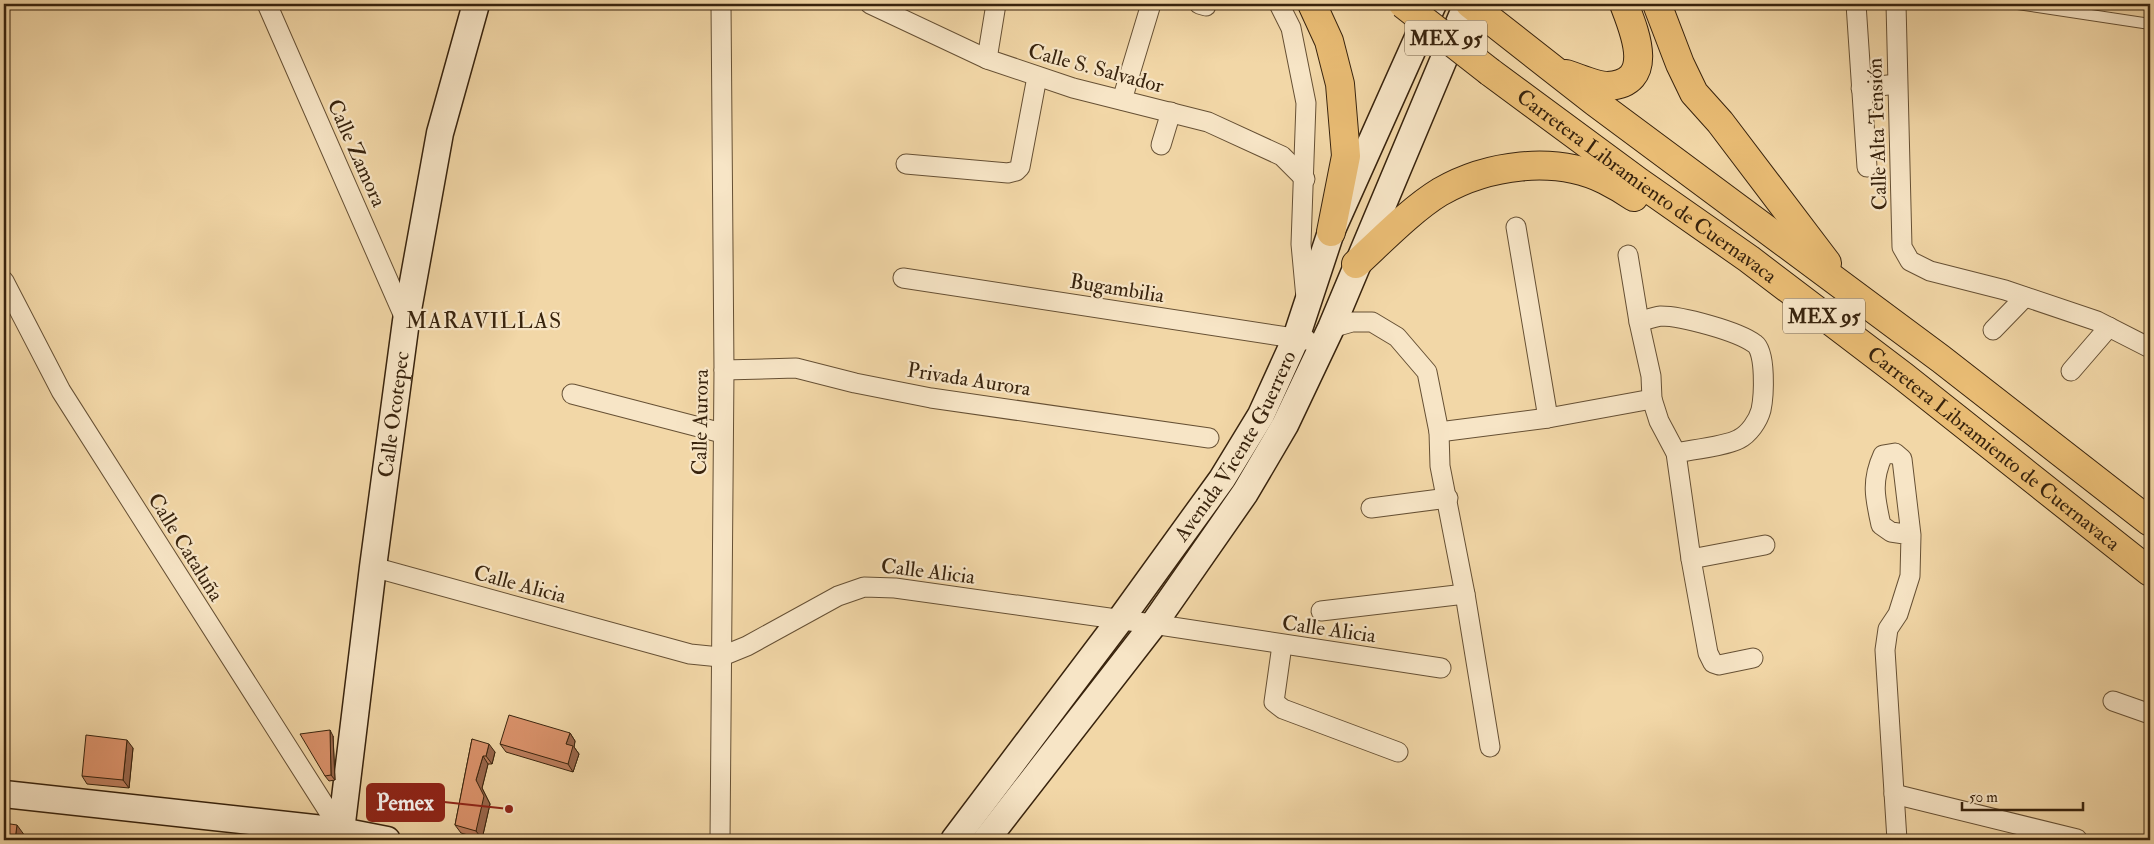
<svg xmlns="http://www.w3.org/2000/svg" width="2154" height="844" font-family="'IM FELL Double Pica',serif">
<rect width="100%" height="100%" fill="#f2d7a7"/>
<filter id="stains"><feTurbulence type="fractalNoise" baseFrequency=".004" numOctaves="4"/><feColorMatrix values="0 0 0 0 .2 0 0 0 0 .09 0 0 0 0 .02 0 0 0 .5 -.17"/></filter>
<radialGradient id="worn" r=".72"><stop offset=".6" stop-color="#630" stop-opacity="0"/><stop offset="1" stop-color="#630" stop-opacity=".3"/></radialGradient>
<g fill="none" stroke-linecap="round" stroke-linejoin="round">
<defs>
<polyline id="lane" points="2018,4 2150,24"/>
<g id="street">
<polyline points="267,4 406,321"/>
<polyline points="870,4 987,59 1073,88 1208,122 1282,156 1305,179"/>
<polyline points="1199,4 1206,6"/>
<polyline points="1279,4 1291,28 1306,103 1301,244 1306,298"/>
<polyline points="1856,4 1867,167"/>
<polyline points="1896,4 1902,247 1910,261 1930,271 2005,290 2097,321 2150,348"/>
<polyline points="987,59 996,4"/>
<polyline points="1861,88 1897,84"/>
<polyline points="1122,100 1151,4"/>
<polyline points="1161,145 1171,112"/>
<polyline points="906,164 1008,173 1016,171 1020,167 1037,77"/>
<polyline points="1516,227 1548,418"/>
<polyline points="1628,255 1639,322 1651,376 1652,399 1659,421 1676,453 1691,559 1708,653 1713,663 1719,665 1753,658"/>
<polyline points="903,278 1307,340"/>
<polyline points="4,281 61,391 341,831"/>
<path d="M1639,322C1646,320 1653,317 1661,316C1681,316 1738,331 1755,344C1766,352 1764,396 1761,410C1758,421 1749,434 1739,439C1727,446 1690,450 1676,453"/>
<polyline points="1331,328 1352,322 1372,322 1397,337 1427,372 1439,432 1440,466 1465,594 1490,747"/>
<polyline points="1993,330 2025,297"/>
<polyline points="724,370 796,368 855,383 931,398 1209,438"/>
<polyline points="2071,371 2109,327"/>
<polyline points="572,394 722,433"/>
<polyline points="1439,432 1548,418 1652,399"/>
<polyline points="1371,508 1448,498"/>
<polyline points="1691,559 1765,545"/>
<polyline points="373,567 690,654 720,657 747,646 838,596 864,587 895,588 1166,626 1441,668"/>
<polyline points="1321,611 1465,594"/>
<polyline points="1282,645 1274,702 1283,709 1398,752"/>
<polyline points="2113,701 2150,714"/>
<polyline points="1894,794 2077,839"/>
<polyline points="720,840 724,370 721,4"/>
<path d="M1897,840L1885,650L1888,629L1898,614L1910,576L1911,535L1902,459L1895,453L1883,455C1871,481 1875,498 1881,525L1891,532L1911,535"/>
</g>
<g id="secondary">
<polyline points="4,794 341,831 387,840"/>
<path id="s1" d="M341,831L373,567L406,321L440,133L476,4"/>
<path id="s2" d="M954,840L1120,620L1222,479L1261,415L1296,338L1331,232L1433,4"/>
<polyline points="986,840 1153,625 1245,493 1285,425 1331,328 1467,4"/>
</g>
<g id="highway">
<polyline points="1312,4 1329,41 1340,84 1346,156 1331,232"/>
<polyline points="1470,4 1595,102 1941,359 2150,522"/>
<polyline points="1657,4 1680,64 1694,93 1720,122 1827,263"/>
<path id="s3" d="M1490,72L1639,182L1749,259L1903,376L2150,572"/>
<path d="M1566,74C1579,78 1596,86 1608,86C1657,83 1634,30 1624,4"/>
<path d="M1356,264C1380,242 1412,209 1440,192C1487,165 1554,155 1605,180C1615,185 1625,191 1634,197"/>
</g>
</defs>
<use href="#lane" stroke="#665034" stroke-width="12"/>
<use href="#street" stroke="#665034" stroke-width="21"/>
<use href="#secondary" stroke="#38230d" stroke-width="29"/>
<use href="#highway" stroke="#38230d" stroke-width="30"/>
<use href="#lane" stroke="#f7e5c6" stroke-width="10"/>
<use href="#street" stroke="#f7e5c6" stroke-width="19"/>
<use href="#secondary" stroke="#f7e5c6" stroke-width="26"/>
<use href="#highway" stroke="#e9bc74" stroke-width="28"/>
<defs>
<polyline id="highway-bridge" points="1403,4 1490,72"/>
</defs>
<use href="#highway-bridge" stroke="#38230d" stroke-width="30" stroke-linecap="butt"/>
<use href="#highway-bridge" stroke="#e9bc74" stroke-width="28"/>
</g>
<g fill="#bd7e5d" stroke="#38230d">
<polygon points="570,733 575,741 574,747 579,754 573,772 506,752 500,744"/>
<polygon points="333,736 335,780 329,781 325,776"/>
<polygon points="472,739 495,752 492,764 488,764 482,788 490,804 482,839 461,833 455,825"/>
<polygon points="133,748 129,788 87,784 82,776"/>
</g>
<g fill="#9a674c" stroke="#38230d">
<polygon points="330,730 333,736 335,780 331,775"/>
<polygon points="570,733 575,741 574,747 579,754 573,772 568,764 566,744"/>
<polygon points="127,740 133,748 129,788 123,780"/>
<polygon points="489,744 495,752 492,764 486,756"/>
<polygon points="483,756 488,764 482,788 490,804 482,839 476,831 476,780"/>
<polygon points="17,825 25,836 24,840 15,840"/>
</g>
<g fill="#dc936c" stroke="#38230d">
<polygon points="509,715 570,733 566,744 573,746 568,764 500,744"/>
<polygon points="330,730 331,775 325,776 300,734"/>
<polygon points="86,735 127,740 123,780 82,776"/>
<polygon points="472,739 489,744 486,756 483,756 476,780 484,796 476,831 455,825"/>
<polygon points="4,823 17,825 15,840 4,840"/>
</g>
<g text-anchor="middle" stroke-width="4.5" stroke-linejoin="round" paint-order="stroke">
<g fill="#f7e5c6" stroke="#715d44" stroke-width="1">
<rect x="1405" y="20.5" width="82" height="35" rx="4"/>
<rect x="1783" y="298.5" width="82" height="35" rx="4"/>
</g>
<g font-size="20" font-weight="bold" fill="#38230d">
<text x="1446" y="45">MEX 95</text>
<text x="1824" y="323">MEX 95</text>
</g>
<g font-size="21" fill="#38230d" stroke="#f7e5c6">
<text transform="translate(1096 68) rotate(15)" y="7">Calle S. Salvador</text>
<text transform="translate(1877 134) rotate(-92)" y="7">Calle Alta Tensión</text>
<text transform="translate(357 153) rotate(66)" y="7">Calle Zamora</text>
<text dy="7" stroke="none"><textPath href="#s3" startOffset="194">Carretera Libramiento de Cuernavaca</textPath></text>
<text transform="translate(1117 288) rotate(9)" y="7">Bugambilia</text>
<text transform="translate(969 379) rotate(9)" y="7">Privada Aurora</text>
<text dy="7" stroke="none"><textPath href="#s1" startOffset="420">Calle Ocotepec</textPath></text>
<text transform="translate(700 422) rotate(-89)" y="7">Calle Aurora</text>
<text dy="7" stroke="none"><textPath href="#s2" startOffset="485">Avenida Vicente Guerrero</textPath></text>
<text dy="7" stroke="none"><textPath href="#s3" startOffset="629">Carretera Libramiento de Cuernavaca</textPath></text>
<text transform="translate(186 547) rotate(58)" y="7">Calle Cataluña</text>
<text transform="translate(928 571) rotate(7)" y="7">Calle Alicia</text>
<text transform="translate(520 584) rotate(15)" y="7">Calle Alicia</text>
<text transform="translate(1329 629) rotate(8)" y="7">Calle Alicia</text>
</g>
<g font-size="22" letter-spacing="1" fill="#38230d" stroke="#f7e5c6">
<text x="484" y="328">MARAVILLAS</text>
</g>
</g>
<path fill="none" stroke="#8f2418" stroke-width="2" d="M509 809L444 802"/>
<circle fill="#8f2418" stroke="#f7e5c6" stroke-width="2" cx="509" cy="809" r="5"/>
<rect fill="#8f2418" stroke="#8f2418" stroke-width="2" x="367" y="784" width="77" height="37" rx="5"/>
<g font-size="22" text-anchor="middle" font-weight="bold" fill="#fff">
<text x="405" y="810">Pemex</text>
</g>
<rect width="2154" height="844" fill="none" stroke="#f2d7a7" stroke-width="20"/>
<rect x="5" y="5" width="2144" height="834" fill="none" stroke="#38230d" stroke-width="2.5"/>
<rect x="10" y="10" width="2134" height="824" fill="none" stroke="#38230d"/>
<path d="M1962 802v8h121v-8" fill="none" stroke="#38230d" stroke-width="2.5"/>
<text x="1969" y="802" font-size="15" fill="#38230d" stroke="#f7e5c6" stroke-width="4" paint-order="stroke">50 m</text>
<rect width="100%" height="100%" filter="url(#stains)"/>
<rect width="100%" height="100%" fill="url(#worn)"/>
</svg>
